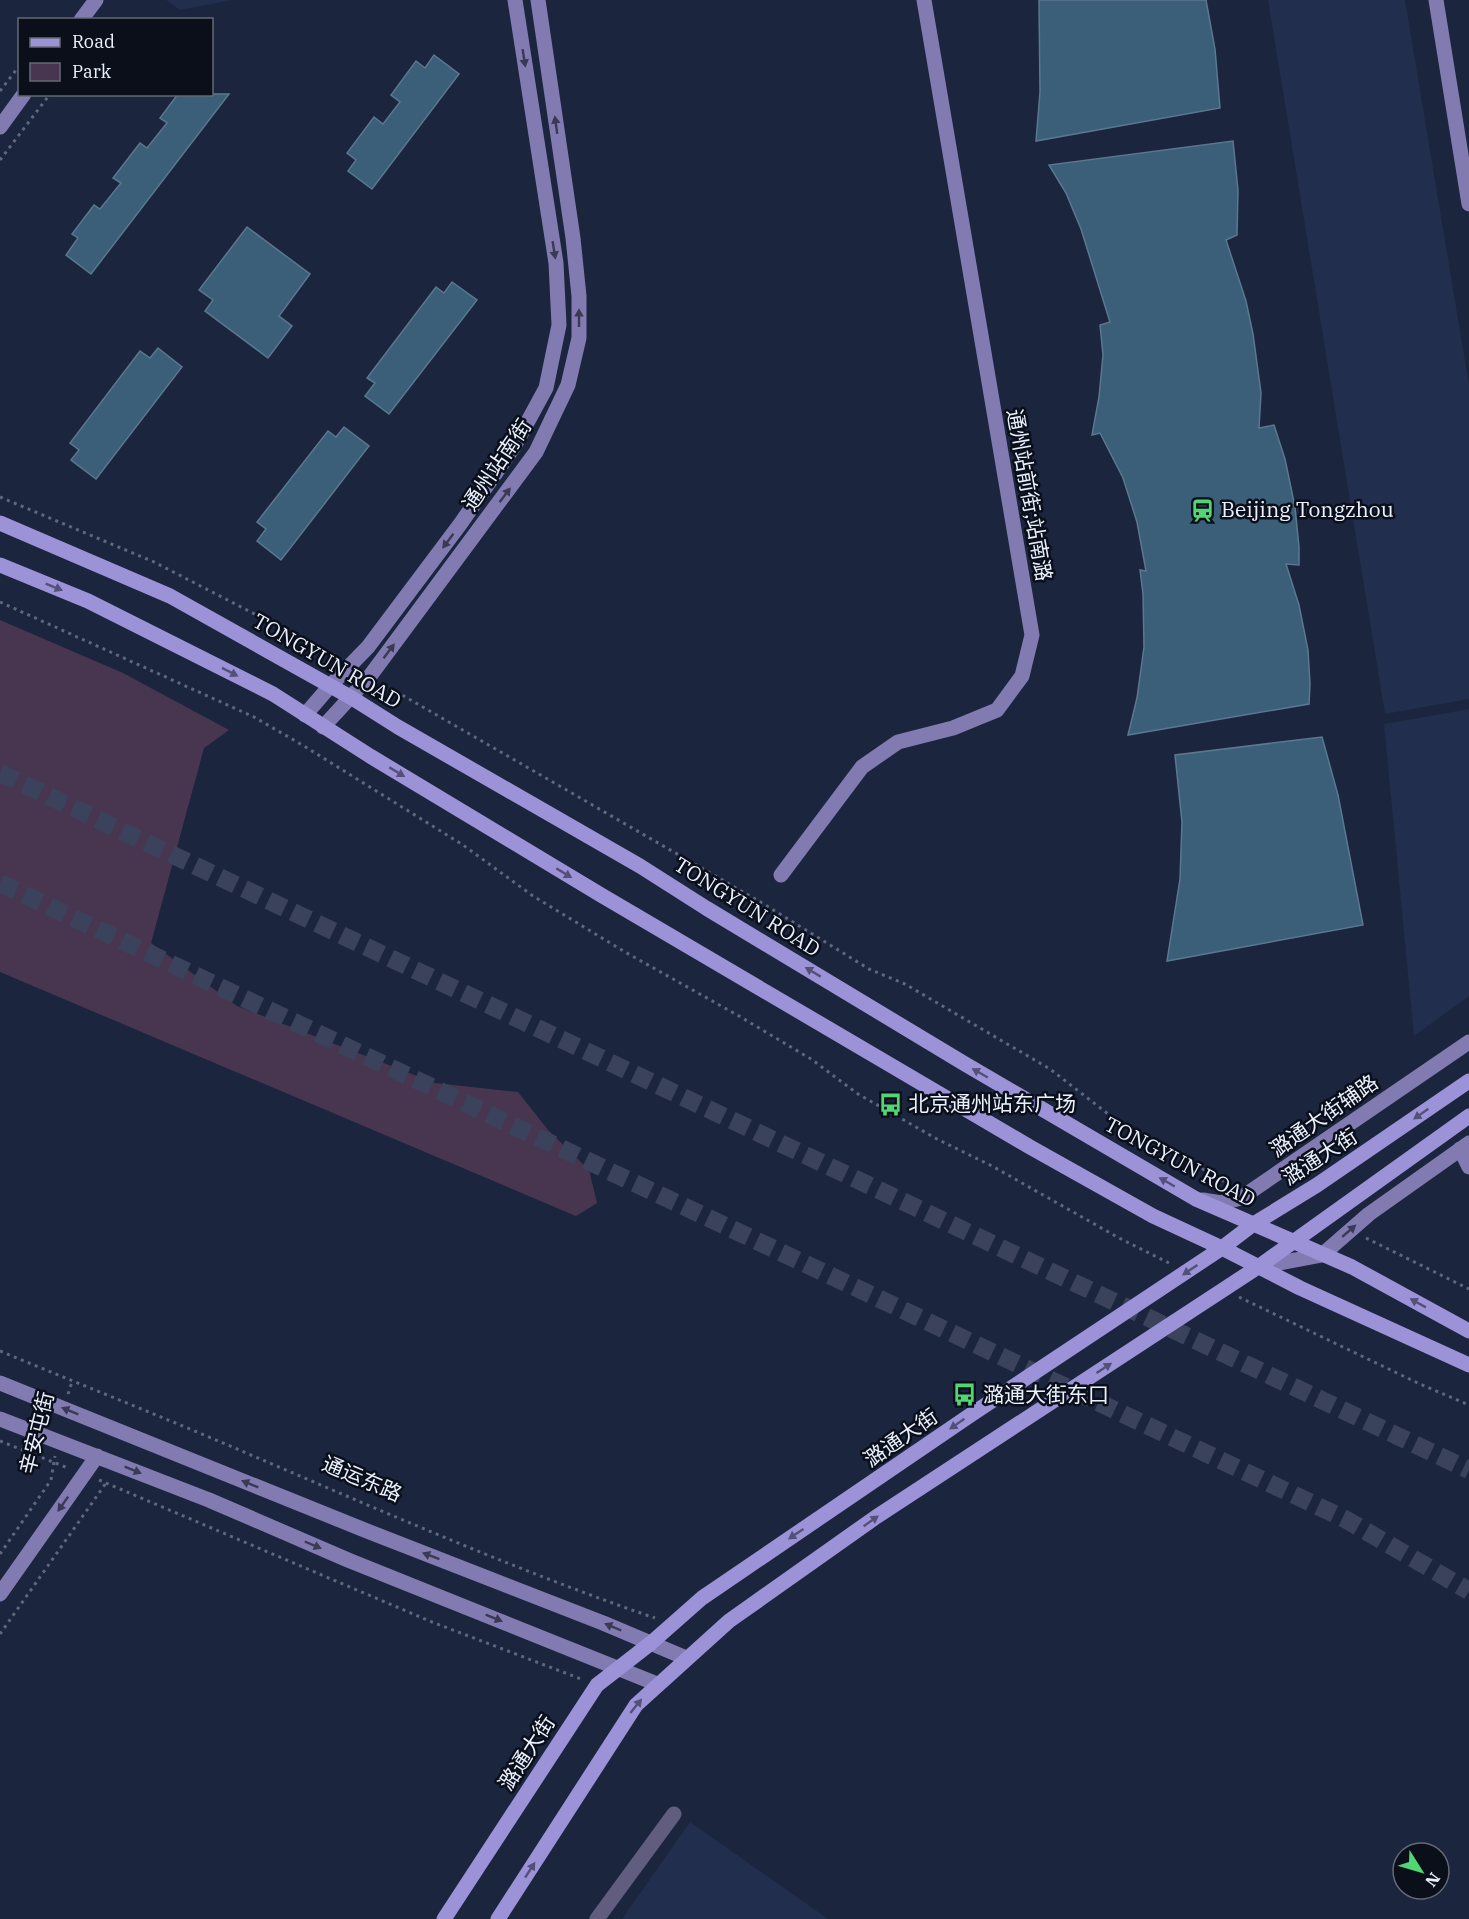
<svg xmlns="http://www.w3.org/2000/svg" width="1469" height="1919" font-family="'IBM Plex Serif','Noto Sans SC',serif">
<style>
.built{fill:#212e4d}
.green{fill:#483651}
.building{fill:#3b5e79;stroke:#5b788f;stroke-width:1.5}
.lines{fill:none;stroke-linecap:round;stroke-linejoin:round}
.highway-tunnel{stroke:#3a435b;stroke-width:18;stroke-dasharray:18 9;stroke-linecap:butt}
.path{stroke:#5f677d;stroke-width:3;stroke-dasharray:3 4.5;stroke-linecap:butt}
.street{stroke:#615d7f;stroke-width:15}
.secondary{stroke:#827bb1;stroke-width:15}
.primary{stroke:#9c92d8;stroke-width:15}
.oneway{fill:#3a3a56}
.oneway2{fill:#535079}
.labels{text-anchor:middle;stroke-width:5;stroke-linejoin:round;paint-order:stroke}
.street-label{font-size:21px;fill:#eaf0fe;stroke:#0a0f1a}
.poi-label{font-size:21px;fill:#eaf0fe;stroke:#0a0f1a;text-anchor:start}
</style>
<rect width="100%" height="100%" fill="#1b253e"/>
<path class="built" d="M166 0H233L180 10Z
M1268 0H1405L1469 385V699L1385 714Z
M1469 709V996L1414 1036 1384 724Z
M690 1822 828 1919H622Z"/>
<path class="green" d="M0 620 123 673 229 730 204 748 151 943 237 1006 435 1083 518 1092 548 1130 589 1170 597 1203 576 1216 0 972Z"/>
<path class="building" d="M1039 0H1206L1215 49 1220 108 1036 141 1040 92Z
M434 55 459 74 372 189 348 171 356 160 347 153 374 117 383 124 400 102 391 95 416 61 425 68Z
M178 94H229L91 274 66 255 78 238 72 234 94 205 100 209 121 183 113 178 140 143 147 148 167 123 160 118Z
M1233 141 1238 190 1237 235 1226 240 1246 301 1253 334 1261 393 1259 428 1274 425 1285 459 1295 507 1299 547V565L1286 564 1299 605 1308 650 1310 684 1309 704 1128 735 1137 698 1144 647 1143 594 1140 570 1146 571 1137 522 1123 478 1100 433 1092 435 1099 397 1103 355 1100 325 1110 322 1081 229 1066 193 1049 165Z
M247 227 310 274 279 316 292 326 268 358 205 311 213 300 199 290Z
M452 282 477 300 389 414 365 396 375 383 367 378 436 287 444 293Z
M158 348 182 367 96 479 71 460 79 450 70 443 140 351 150 358Z
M344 427 369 446 281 560 257 541 266 529 257 522 328 431 336 437Z
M1322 737 1338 795 1363 925 1167 961 1180 879 1182 822 1175 755Z"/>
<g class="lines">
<path class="highway-tunnel" d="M0 773 1469 1470
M0 883 1345 1519 1469 1591"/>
<path class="path" d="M0 91 20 65
M0 160 50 94
M0 497 154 562 336 656
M0 602 254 717 304 746 463 845 533 896 625 952 739 1016 811 1059 858 1094 937 1139 992 1166 1119 1238 1169 1263
M383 684 762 903 869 969 905 984 1050 1069 1112 1117 1229 1184
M1366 1238 1469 1289
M1239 1297 1420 1384 1469 1405
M0 1351C84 1386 168 1419 251 1455 384 1512 518 1571 655 1618
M68 1394 72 1382
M0 1441 68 1468
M99 1480 432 1622 581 1679
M0 1554 51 1480 55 1456
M0 1634 106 1483"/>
<path class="street" d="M597 1919 674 1814"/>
<path class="secondary" d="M1436 0 1469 204
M81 20 96 0
M0 127 24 94
M305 715 330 686 368 647 461 523 515 445 546 388 559 325 556 263 515 0
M323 727 370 676 536 452 568 385 579 338V296L573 238 538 0
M781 875 862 767 898 742 953 728 997 710 1022 676 1032 635 924 0
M1460 1149 1469 1167
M1203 1200 1221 1203 1241 1198 1469 1042
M1258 1267 1322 1255 1369 1214 1469 1143
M0 1383 367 1531 603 1623 686 1658
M0 1419 209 1500 348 1560 657 1684
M0 1594 97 1456"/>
<path class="primary" d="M0 523 170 596 352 698 398 727 640 866 706 908 965 1064 1196 1199 1352 1267 1469 1331
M0 565 88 601 273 694 370 756 601 895 1030 1147 1153 1216 1222 1248 1300 1288 1469 1365
M444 1919 597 1685 651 1643 702 1598 972 1414 1222 1248 1252 1225 1317 1185 1469 1081
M498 1919 636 1705 729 1621 876 1517 1258 1267 1469 1116"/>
</g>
<defs><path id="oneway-solid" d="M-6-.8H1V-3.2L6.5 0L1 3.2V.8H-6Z" transform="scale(1.5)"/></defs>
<g class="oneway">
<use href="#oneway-solid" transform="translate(524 58) rotate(81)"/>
<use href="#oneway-solid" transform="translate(556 125) rotate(-98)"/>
<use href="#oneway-solid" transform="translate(554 250) rotate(81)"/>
<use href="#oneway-solid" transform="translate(579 318) rotate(-90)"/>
<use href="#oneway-solid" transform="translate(505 495) rotate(-53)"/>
<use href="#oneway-solid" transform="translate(448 541) rotate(127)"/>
<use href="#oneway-solid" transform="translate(389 651) rotate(-53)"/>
<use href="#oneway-solid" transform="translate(1349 1231) rotate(-41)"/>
<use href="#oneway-solid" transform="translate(70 1411) rotate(-158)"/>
<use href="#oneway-solid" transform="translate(133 1470) rotate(22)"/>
<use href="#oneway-solid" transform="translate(250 1484) rotate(-158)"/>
<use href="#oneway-solid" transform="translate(63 1504) rotate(125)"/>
<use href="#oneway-solid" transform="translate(313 1545) rotate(23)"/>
<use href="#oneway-solid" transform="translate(431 1556) rotate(-159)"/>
<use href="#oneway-solid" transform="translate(494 1618) rotate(22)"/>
<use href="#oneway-solid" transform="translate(613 1627) rotate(-157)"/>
</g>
<g class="oneway2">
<use href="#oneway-solid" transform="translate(54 587) rotate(22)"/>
<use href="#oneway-solid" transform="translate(230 672) rotate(27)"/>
<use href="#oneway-solid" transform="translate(397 772) rotate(31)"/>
<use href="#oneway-solid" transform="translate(564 873) rotate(31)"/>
<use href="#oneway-solid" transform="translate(813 972) rotate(-149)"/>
<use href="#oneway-solid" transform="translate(980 1073) rotate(-150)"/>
<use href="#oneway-solid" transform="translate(1421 1114) rotate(145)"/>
<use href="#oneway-solid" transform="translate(1167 1182) rotate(-150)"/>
<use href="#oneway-solid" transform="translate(1190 1270) rotate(146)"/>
<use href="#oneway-solid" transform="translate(1418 1303) rotate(-151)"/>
<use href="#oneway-solid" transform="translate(1104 1368) rotate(-33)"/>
<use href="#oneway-solid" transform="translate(957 1424) rotate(145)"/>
<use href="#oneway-solid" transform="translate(871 1521) rotate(-35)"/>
<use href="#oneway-solid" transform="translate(796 1534) rotate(146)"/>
<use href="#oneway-solid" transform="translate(636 1706) rotate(-51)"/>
<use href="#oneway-solid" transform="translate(530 1870) rotate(-57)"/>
</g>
<defs>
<symbol id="station-bare" viewBox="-9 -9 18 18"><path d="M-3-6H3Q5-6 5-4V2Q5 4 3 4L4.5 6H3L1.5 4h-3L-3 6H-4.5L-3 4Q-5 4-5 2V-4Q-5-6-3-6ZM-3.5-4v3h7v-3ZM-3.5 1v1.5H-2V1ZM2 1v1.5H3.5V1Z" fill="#52d673" stroke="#0a0f1a" stroke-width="2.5" paint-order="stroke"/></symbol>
<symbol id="bus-bare" viewBox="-9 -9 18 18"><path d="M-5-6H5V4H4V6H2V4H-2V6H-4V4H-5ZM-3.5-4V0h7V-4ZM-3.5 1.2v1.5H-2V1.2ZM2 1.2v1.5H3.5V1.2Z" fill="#52d673" stroke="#0a0f1a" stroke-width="2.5" paint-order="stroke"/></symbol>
</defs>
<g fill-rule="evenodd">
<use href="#station-bare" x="1186" y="494" width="33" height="33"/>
<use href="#bus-bare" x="874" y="1088" width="33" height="33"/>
<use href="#bus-bare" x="948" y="1378" width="33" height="33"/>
</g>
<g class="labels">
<g class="street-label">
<text transform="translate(497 465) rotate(-56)" y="7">通州站南街</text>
<text transform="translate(1029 495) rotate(80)" y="7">通州站前街;站南潞</text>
<text transform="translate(327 661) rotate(30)" y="7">TONGYUN ROAD</text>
<text transform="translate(747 907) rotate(32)" y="7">TONGYUN ROAD</text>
<text transform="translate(1324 1116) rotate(-35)" y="7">潞通大街辅路</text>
<text transform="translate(1320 1157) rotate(-33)" y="7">潞通大街</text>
<text transform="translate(1180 1162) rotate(28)" y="7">TONGYUN ROAD</text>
<text transform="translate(37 1433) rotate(-76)" y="7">辛安屯街</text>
<text transform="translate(901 1438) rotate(-35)" y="7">潞通大街</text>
<text transform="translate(362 1479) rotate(23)" y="7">通运东路</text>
<text transform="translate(527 1753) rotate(-57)" y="7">潞通大街</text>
</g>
<g class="poi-label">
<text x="1221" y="517">Beijing Tongzhou</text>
<text x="908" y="1111">北京通州站东广场</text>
<text x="983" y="1402">潞通大街东口</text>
</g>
</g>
<rect x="18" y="18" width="195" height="78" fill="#0a0f1a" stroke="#646975" stroke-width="1.5"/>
<rect x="30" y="38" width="30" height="9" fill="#9c92d8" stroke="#646975" stroke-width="1.5"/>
<text x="72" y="48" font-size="18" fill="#eaf0fe">Road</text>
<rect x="30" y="63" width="30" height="18" fill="#483651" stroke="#646975" stroke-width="1.5"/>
<text x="72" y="78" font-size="18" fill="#eaf0fe">Park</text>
<g transform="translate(1421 1871) rotate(127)"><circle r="28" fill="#0a0f1a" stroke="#646975" stroke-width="1.5"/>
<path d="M0-4.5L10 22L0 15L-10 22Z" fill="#52d673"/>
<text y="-9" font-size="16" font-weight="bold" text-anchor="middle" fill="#eaf0fe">N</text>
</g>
</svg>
